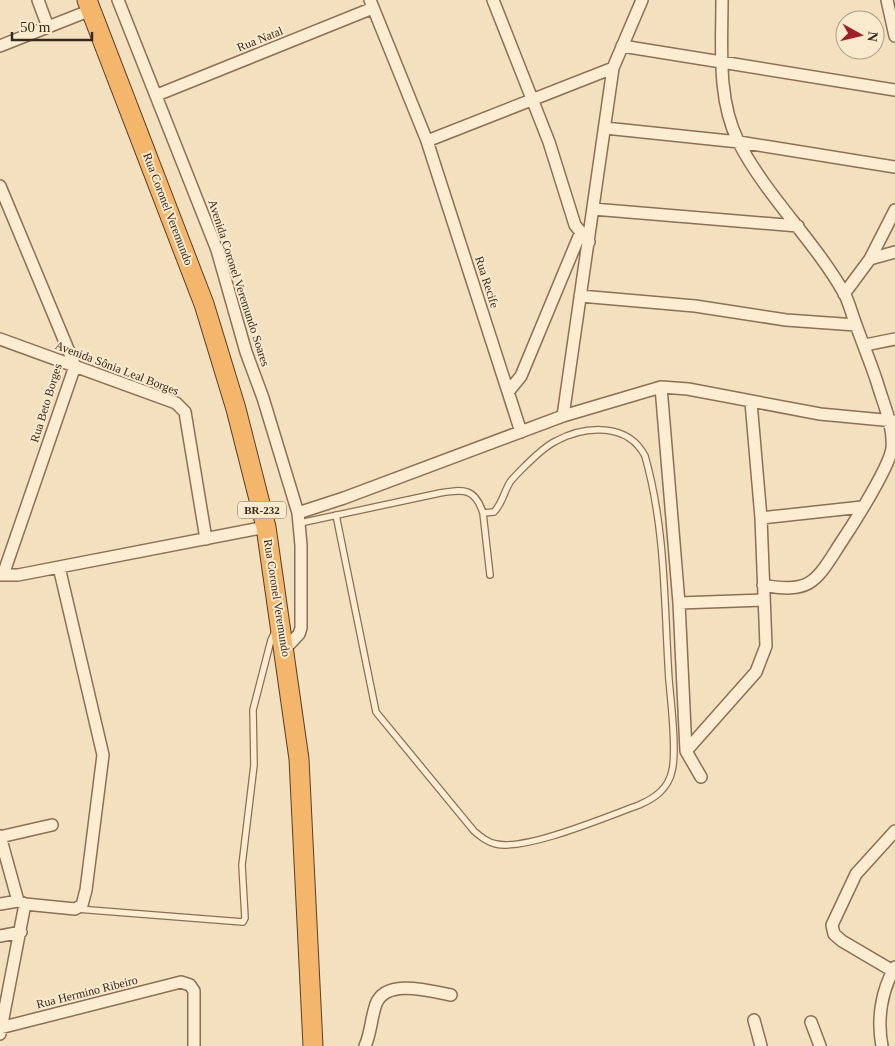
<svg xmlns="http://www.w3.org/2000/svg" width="895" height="1046" font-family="'Times New Roman',serif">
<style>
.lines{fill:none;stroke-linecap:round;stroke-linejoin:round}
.service-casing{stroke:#8c6f54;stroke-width:8}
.minor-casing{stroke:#8c6f54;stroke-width:14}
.trunk-casing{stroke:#593d29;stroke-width:21}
.service{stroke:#fcedd2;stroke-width:5.5}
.minor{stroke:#fcedd2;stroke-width:11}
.trunk{stroke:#f3b66a;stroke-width:19}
.labels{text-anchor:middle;stroke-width:4;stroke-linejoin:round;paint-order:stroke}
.shield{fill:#f9eace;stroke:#736251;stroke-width:1}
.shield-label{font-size:11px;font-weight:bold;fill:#3a281b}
.street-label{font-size:12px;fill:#3a281b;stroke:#f9eace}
</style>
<rect width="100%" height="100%" fill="#f2e0be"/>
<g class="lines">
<defs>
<path id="service" d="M483 513 490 575
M300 523 440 493C464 489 475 488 483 513L494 512C502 504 504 492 510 482 514 477 519 472 523 468 532 459 545 446 556 441 586 425 628 423 645 456 666 530 664 604 669 680 671 703 677 751 672 771 668 789 655 798 639 805 608 816 526 851 496 844 487 842 481 837 474 831L376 712 336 515
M77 909 243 922 245 918 242 865 254 765 253 710 271 640 275 632"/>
<path id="minor" d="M38 0 48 27
M118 0 217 250 246 352 263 398 298 513 301 545V628L299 634 285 649
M370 0 427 141 613 68
M493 0 549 142 575 225 589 242
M722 0C722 47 717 98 738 141 766 196 814 240 844 293 849 302 851 312 855 322 862 342 870 361 877 382 883 403 894 426 892 448 890 466 854 523 842 541 817 579 813 595 763 585
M887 0 895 36
M0 46 91 10
M622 46 895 90
M157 95 373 8
M605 128 739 142 895 167
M427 141 521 432
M0 186 75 366 3 575
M593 209 798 226
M870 259 895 252
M844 294 870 259 895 210
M580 296 695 306 786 320 856 325
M0 339 176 403 185 412 206 539
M865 345 895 339
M661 387 679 603 686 751 701 777
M508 392 521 376 580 234
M563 416 613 68 642 0
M298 513 344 498 563 416 661 387 688 389 820 414 894 421
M761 518 862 507
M0 575H18L266 527
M679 603 764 600
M686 751 756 672 766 646 761 518 751 402
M0 836 18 901 25 904 75 909 82 905 86 890 103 755 59 567
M0 837 52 825
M0 904 18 901
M0 936 21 932
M893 971 842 941 834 934 832 925 856 874 895 831
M754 1020 761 1046
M811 1022 820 1046
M0 1028 181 982 190 985 194 991V1046
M0 1034 25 904
M365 1046C371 1033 371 1018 376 1004 386 978 430 991 451 995
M882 1046C877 1020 881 991 895 967"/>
<path id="trunk" d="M87 0 204 304 236 409 266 527 299 759 313 1046"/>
</defs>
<use href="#service" class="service-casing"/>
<use href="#minor" class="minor-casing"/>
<use href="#trunk" class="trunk-casing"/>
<use href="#service" class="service"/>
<use href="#minor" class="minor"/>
<use href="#trunk" class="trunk"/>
</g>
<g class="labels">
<rect class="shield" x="238" y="501.5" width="48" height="17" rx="4"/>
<g class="shield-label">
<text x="262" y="514">BR-232</text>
</g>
<g class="street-label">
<text transform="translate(260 39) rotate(-22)" y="4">Rua Natal</text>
<text transform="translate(168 209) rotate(69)" y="4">Rua Coronel Veremundo</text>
<text transform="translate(487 282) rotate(72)" y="4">Rua Recife</text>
<text transform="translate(239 283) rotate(72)" y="4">Avenida Coronel Veremundo Soares</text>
<text transform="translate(117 368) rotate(21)" y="4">Avenida Sônia Leal Borges</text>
<text transform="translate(46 403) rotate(-73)" y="4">Rua Beto Borges</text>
<text transform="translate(277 598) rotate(81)" y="4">Rua Coronel Veremundo</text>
<text transform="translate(87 992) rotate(-14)" y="4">Rua Hermino Ribeiro</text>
</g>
</g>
<g transform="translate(860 35) rotate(98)"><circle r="24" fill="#f9eace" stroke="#ad9c86"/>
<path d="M0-4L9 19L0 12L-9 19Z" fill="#a21e26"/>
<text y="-8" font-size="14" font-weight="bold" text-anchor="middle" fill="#3a281b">N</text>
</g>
<path d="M12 32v8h80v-8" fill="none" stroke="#3a281b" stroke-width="2.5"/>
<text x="20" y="32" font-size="15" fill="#3a281b" stroke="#f9eace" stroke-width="4" paint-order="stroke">50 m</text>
</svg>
